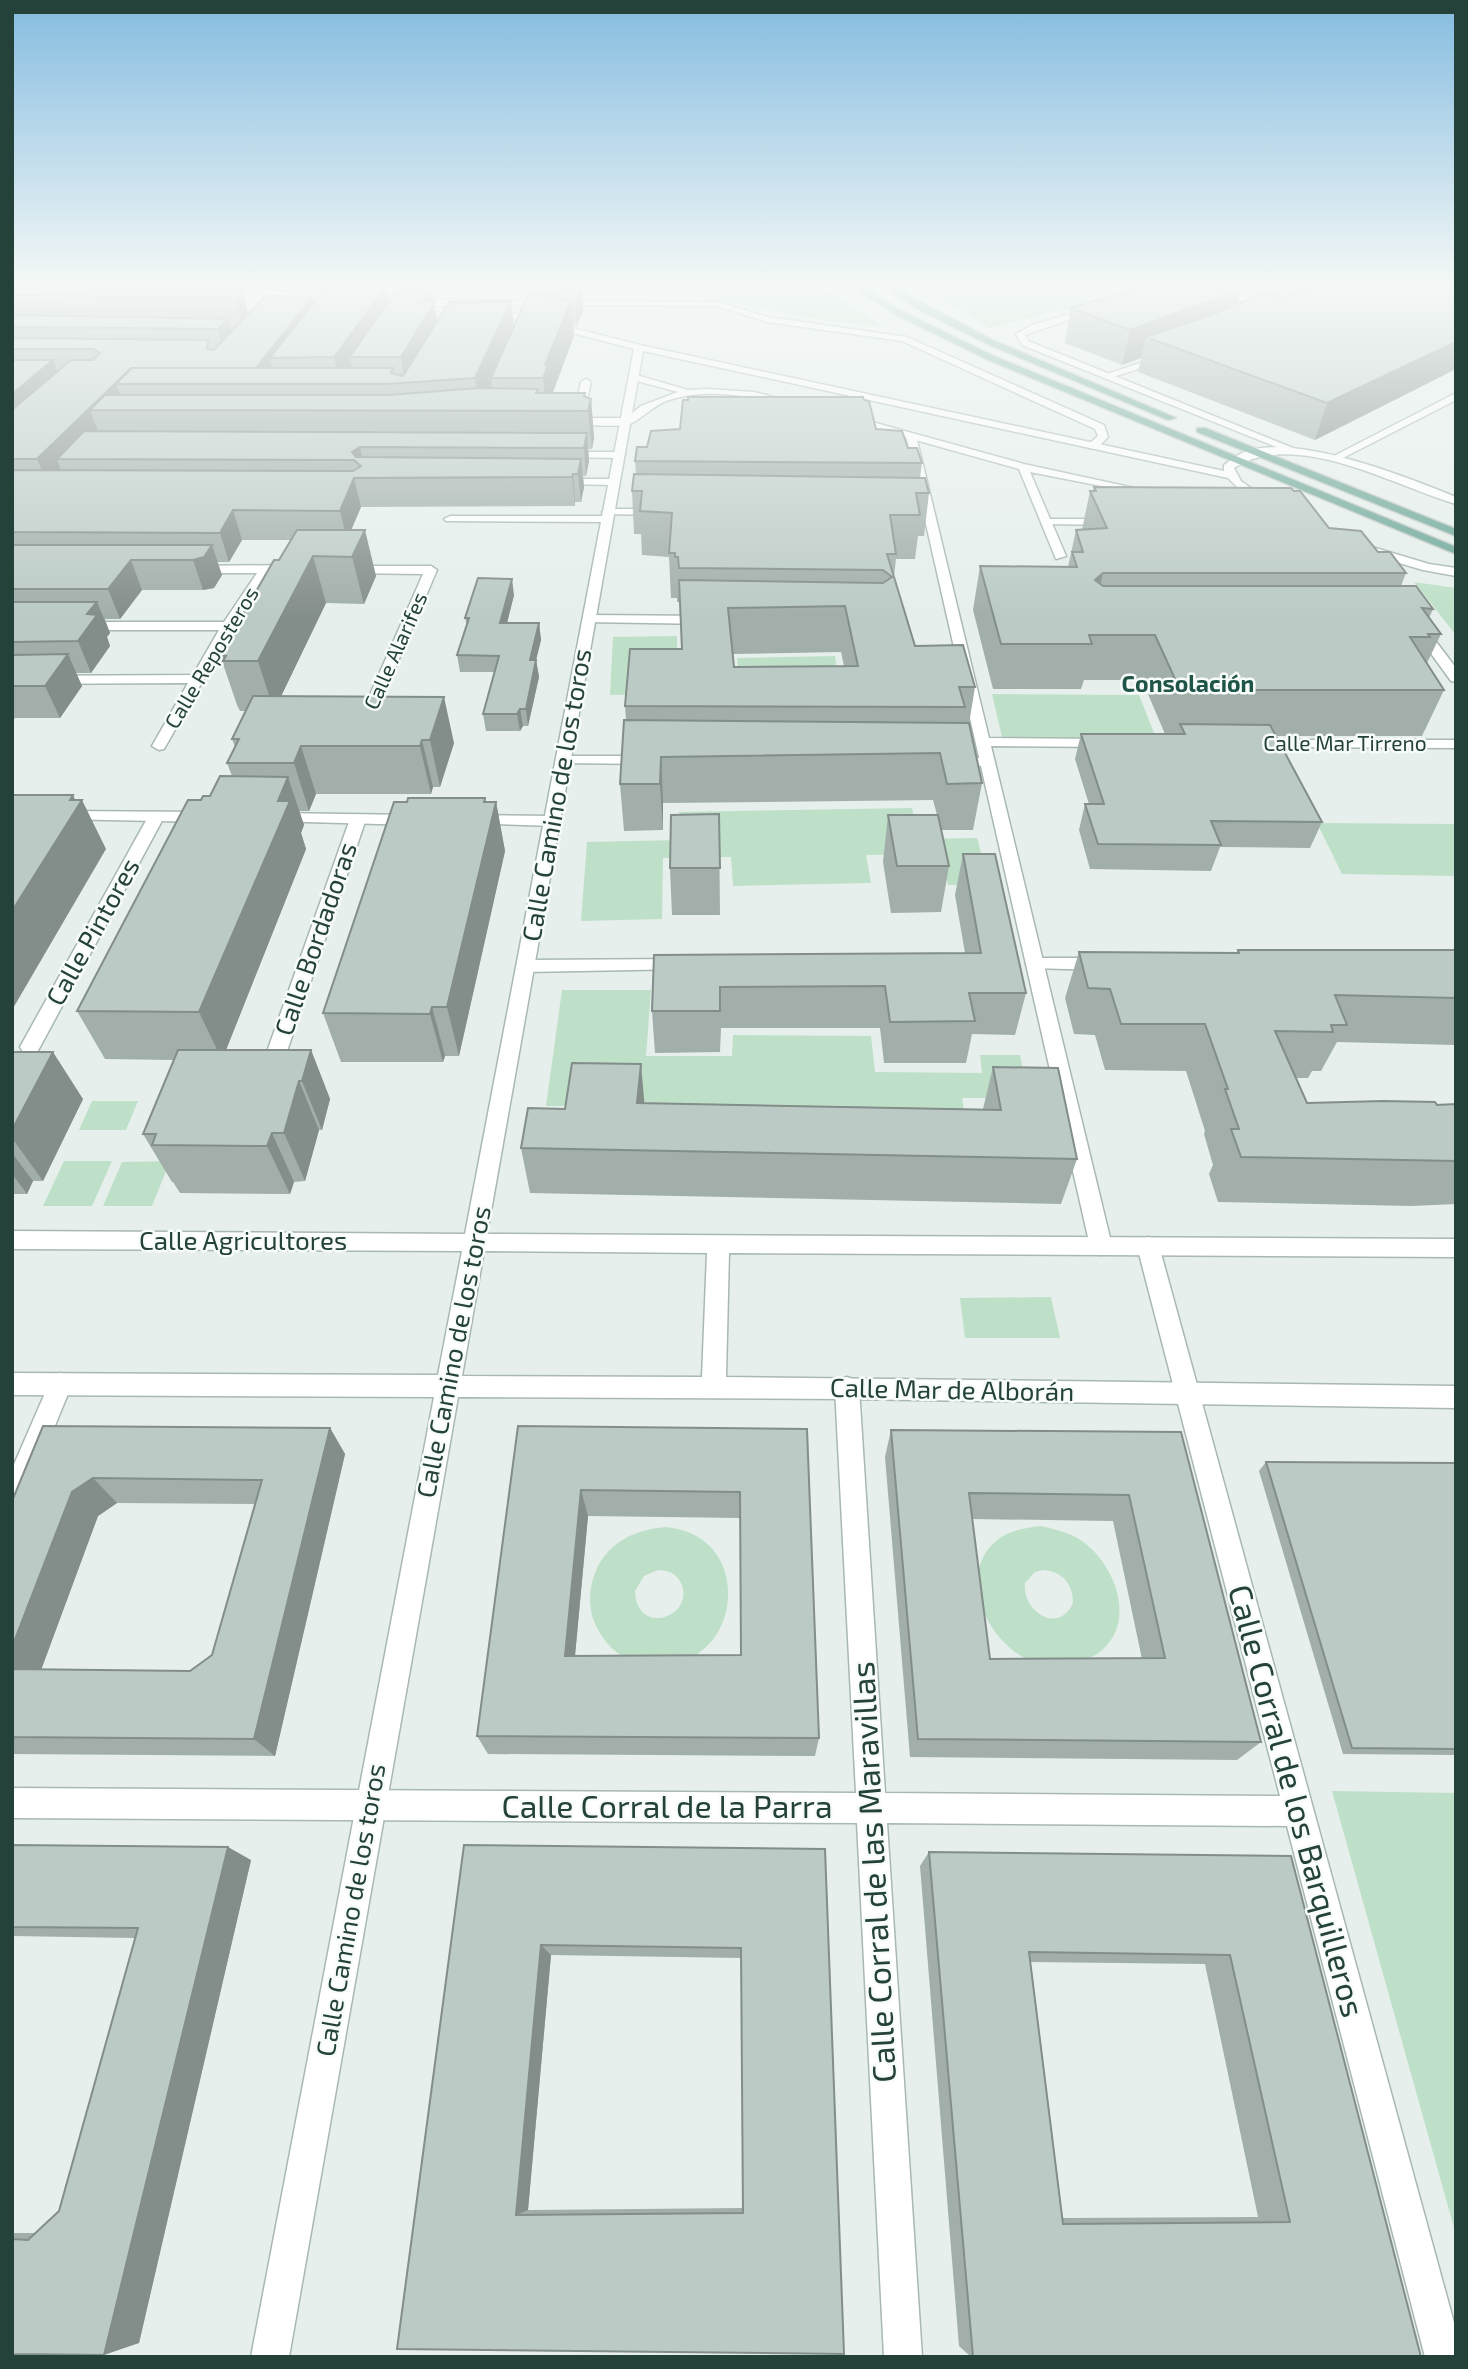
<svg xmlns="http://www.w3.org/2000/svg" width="1468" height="2369" font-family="'Exo 2',sans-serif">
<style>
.green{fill:#bfe0c8;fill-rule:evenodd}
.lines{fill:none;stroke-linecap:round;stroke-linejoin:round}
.pedestrian-casing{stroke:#a8b8b2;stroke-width:3}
.minor-casing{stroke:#a8b8b2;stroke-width:3}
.tertiary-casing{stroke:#a8b8b2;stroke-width:3}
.primary-casing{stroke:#c2cac8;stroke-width:3}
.pedestrian{fill:#fff;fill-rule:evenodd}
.minor{fill:#fff;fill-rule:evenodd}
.tertiary{fill:#fff;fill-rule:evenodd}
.primary{fill:#6aa596;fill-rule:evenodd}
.wall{fill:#a1aea9;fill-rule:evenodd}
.shaded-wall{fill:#838d89}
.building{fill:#bbcac4;stroke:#838d89;stroke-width:2;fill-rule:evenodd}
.labels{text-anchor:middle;stroke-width:5;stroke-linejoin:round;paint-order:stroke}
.far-street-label{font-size:21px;fill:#24423a;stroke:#f7fbf9}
.far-neighbourhood-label{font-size:23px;font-weight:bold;fill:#1f5548;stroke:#f7fbf9}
.street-label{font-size:26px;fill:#24423a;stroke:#f7fbf9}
.near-street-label{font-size:32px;fill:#24423a;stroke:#f7fbf9}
</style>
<rect width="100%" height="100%" fill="#e6efeb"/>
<path class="green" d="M486 287H822L883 326 826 321 683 294 475 296Z
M922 287H1456V303L1133 287 1102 291 1081 305 990 328Z
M1414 582 1456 588V635Z
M677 636V668L738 667 737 658 835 656 838 674 686 693 610 695 613 637Z
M992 694 1139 695 1156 738 1002 737Z
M912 808 919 839 977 838 990 885H948L940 854 866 855 871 883 733 886 731 857 663 858 662 919 581 921 587 842 679 840V812Z
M1317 823 1456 824V876L1342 874Z
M562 990H651L646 1056H732L733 1035 871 1036 875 1072 982 1073 980 1055H1020L1029 1098H962L969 1140 655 1106H546Z
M92 1101H138L126 1130H79Z
M64 1161H112L92 1206H43Z
M170 1161 152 1206H103L122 1162Z
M1051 1297 1060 1338H965L960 1298Z
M1041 1526C1057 1530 1073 1533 1086 1544 1116 1568 1136 1622 1101 1651 1090 1660 1081 1660 1067 1662 1060 1663 1052 1666 1045 1665 993 1657 949 1574 1000 1538 1013 1529 1027 1528 1041 1526ZM1043 1570C1062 1571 1073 1584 1073 1603 1059 1635 1022 1612 1025 1583L1035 1572Z
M666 1527C681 1529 693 1532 705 1542 742 1571 733 1640 689 1658 680 1662 666 1661 657 1663 628 1667 607 1649 595 1624 590 1613 589 1599 591 1588 598 1548 628 1530 666 1527ZM658 1570C668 1570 676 1573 681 1583 696 1616 637 1638 635 1591L644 1576Z
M1332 1791 1456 1793V2235Z"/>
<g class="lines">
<defs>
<path id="pedestrian" d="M1164 355 1169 358 1167 360 1106 379 1101 376Z
M911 433 916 436 989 738 1107 739 1114 743 1107 747 991 746 1112 1246 1109 1252 1101 1255 1093 1252 1090 1246 906 436Z
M560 452H620L625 455 620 458 556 457 555 455Z
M557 479H614L619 482 614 485 553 484 552 482Z
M1046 519H1111L1117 522 1111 525 1042 524V520Z
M296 565 302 569 300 572 269 573 234 626 164 749 159 750 152 746 188 683 12 684V676L193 675 219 630H81L75 626 81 622H224L257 573H191L185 569 187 566Z
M345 566H431L437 570 372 722 365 726 358 722 423 574 341 573 339 570Z
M1251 740H1456V748L1246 747 1244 744 1246 741Z
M156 812 164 817 40 1047 37 1052H23L20 1047 148 817Z
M358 814 366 819 284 1060 281 1065H267L264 1060 350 819Z"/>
<path id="minor" d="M1210 295 1276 298 1280 300 1276 302 1207 299Z
M433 300 718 302 768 317 907 337 1104 425 1108 437 1097 448H1089V444L1098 436 1095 429 902 341 767 322 717 306 430 304Z
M1091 308 1098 310 1025 335 1028 341 1303 452 1294 454 1022 345 1016 334 1032 325Z
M636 375 688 390 708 389 754 392 801 404 796 407C756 397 707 386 666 401 653 406 640 420 630 424 614 428 581 424 564 424L559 421 573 418 581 382 586 379 591 382 583 418H626L641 406 678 392 633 380V376Z
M1456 393V400L1339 460 1330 458Z
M847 415 1024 464 1157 493 1152 496 1030 472 1066 556 1056 559 1019 469 844 420 842 418Z
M608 509H662L668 512 662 515 604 514 602 512Z
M450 516H606L612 519 606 522 446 521 444 519Z
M590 615 710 616 716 620 710 624 585 622V616Z
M1417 622 1422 623 1456 668V682L1451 681 1411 626Z
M564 756H650L657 760 650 764 559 763 557 760Z
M951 758H988L995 762 988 766 946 765 944 762Z
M62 811 208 812 216 817 208 822 56 819 54 816Z
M275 813 415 815 423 820 415 825 269 821 267 818 269 815Z
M471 815 553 816 561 821 553 826 465 823 463 820Z
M1035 958H1103L1112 964 1103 970 1029 968 1026 964 1029 960Z
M681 959 687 961 690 965 687 969 526 972 517 966 526 960Z
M1148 1237 1156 1240 1159 1246 1456 2330V2357H1425L1287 1826 887 1823 922 2357H884L857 1823 12 1818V1788L856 1793 835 1388 839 1380 847 1377 855 1380 859 1388 885 1793 1280 1796 1137 1246 1140 1240Z
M60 1373 68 1377 72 1384 21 1509 12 1512V1469L52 1377Z"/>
<path id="tertiary" d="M176 287H211L347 296 351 298 347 300Z
M407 299 485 306 640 345 1224 471V465C1230 461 1236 456 1242 453 1292 431 1407 477 1456 497V504C1394 486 1295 428 1234 468L1241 481 1270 502V506L1266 507 1245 495 1228 478 643 351 487 1234 1456 1239V1257L729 1253 726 1377 1456 1386V1408L847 1399 458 1397 289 2357H251L434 1397 12 1395V1373L438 1375 462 1251 12 1249V1231L465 1234 634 349 485 310 404 303ZM484 1251 707 1253 702 1377 462 1376Z
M1369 546 1429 564 1456 568V576L1423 570 1365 553V547Z"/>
<path id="primary" d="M853 287H862L902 311 994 356 1456 547V554L988 360 896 315Z
M884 287H893L993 340 1176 418 1168 420 987 344 917 309Z
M1197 428H1205L1456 529V536L1197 432Z"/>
</defs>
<use href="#pedestrian" class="pedestrian-casing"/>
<use href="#minor" class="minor-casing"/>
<use href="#tertiary" class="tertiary-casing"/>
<use href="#primary" class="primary-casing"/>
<use href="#pedestrian" class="pedestrian"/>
<use href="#minor" class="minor"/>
<use href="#tertiary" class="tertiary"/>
<use href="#primary" class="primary"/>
</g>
<path class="wall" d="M12 287 242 290 248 314 313 296 314 302 386 287 388 301 433 302 438 320 514 326 552 297 581 287 583 310 577 326 573 325 574 336 552 393H585V397L591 399 594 438 592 449H588L589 461 586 476H583L584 487 581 502H575V506L361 507 351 530 376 576 364 604 326 603 281 696 454 743 440 787H433L431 794H316L309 811H299L304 825 301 833 306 849 226 1050H311L330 1099 322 1130H319L305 1181 294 1182 290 1194 180 1193 173 1182H172L143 1134 174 1060 105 1059 77 1011 201 800 210 796 232 776 227 763 235 747 232 739 246 711H240L237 705 220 655 291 540H242L229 562H217L222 575 214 588 203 590H142L120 619H105L110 633 107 637 110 646 91 673H76L82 686 60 718H15L12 723Z
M1456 287V369L1315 440 1138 372 1141 358 1122 365 1065 343 1071 308 1237 304 1285 297Z
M680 429H876L908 448 922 463 920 478 929 493 924 536H918L915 559H896L894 577 915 646 975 687 969 724 982 783 973 830H941L949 866 941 912 891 913 883 862 888 815H937L933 800 663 803V830L624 831 620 784 626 720 625 706 682 649 680 602H677V598H671L669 557 642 555 641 534H634L632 491 636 474 635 461 647 447ZM841 652 844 666 734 667 733 654Z
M1094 487 1329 528 1378 552 1406 573 1401 586 1433 609 1429 618 1441 634 1427 663 1444 690 1422 736H1276L1322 822 1310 848 1220 847 1211 871 1090 869 1079 830 1085 804H1089L1075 759 1081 734H1165L1142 680H1084L1081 689H993L973 610 980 566 1068 567 1076 530H1082L1090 491H1093Z
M514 595 507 623H539L541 640 536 660 539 677 528 726H523L520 731H486L483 714 494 672H460L457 655 467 626 465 618Z
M486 802H496L505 851 459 1056H445L443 1062H341L323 1013Z
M719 814 720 915H672L670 868Z
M963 854 1026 993 1015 1035 972 1034 966 1063H884L880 1028H721L720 1052 655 1053 652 1011 654 955 965 953 955 895Z
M1238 950H1456V1045L1337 1042 1321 1071H1312L1308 1078H1296L1307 1103 1456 1104V1204L1411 1206 1218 1202 1209 1174 1213 1165 1204 1134 1205 1131 1186 1071 1105 1070 1095 1035 1074 1034 1065 998 1079 952 1236 953Z
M12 1052 83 1099 43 1181H33L27 1194H12Z
M993 1067 1077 1159 1061 1204 530 1193 521 1148 565 1109 644 1103 983 1109Z
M43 1426 330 1428 345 1454 275 1756 12 1754V1501ZM117 1503 255 1504 212 1655 190 1671 41 1670 98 1516Z
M518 1426 807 1429 819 1738 815 1756 488 1754 477 1736ZM588 1516 740 1518V1655L575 1656Z
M891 1430 1181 1432 1261 1742 1237 1760 910 1757 885 1457ZM972 1519 1113 1521 1142 1659H990Z
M1266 1462 1456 1463V1755L1343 1754 1259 1471Z
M12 1845 251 1860 139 2343 12 2354V2233H35L59 2211 135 1938 12 1936Z
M464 1845 825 1849 844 2354 397 2349ZM551 1955 741 1958 743 2208 528 2210Z
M929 1852 1291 1856 1421 2357H971L959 2346 920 1866ZM1030 1962 1205 1964 1258 2217 1062 2218Z"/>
<path class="shaded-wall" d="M12 287H51L12 295Z
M150 287H160L163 297 142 294Z
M386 287 392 321 350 357 354 376 340 384 334 357Z
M581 287 583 310 577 326 575 302Z
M1242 287 1232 321 1146 337 1141 358 1122 365 1130 330Z
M431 289 440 336 405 383 401 357 423 302Z
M242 290 251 324 244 332 235 298Z
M313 296 318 321 270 358 275 378 256 368Z
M511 301 515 335 491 378 492 388 480 411 475 378Z
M571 301 574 336 546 411 543 378 545 365Z
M228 319 235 343 225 354 218 329Z
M1456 342V369L1315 440 1327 403Z
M53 360 63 386 12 431V394Z
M131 368 116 384 125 409 90 410 100 436 57 459 62 474 49 487 37 459Z
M591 399 594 438 592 449 588 411Z
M587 433 589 461 586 476 584 448Z
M360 447 366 475 352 452Z
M581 459 584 487 581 502 578 474Z
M573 474 575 502V506L572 477Z
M354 478 361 507 347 540 340 511Z
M233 510 242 540 229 562 220 533Z
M365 530 376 576 364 604 352 557Z
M212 545 222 575 214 588 203 590 193 560Z
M313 556 326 603 274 711 258 661Z
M131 560 142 590 120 619 108 589Z
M1103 573 1093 616 1095 580Z
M512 579 514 595 503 639 500 623Z
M97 602 110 633 107 637 110 646 91 673 78 641 87 614Z
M539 623 541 640 536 660 539 677 528 726 526 709 530 660Z
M68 654 82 686 60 718 45 686Z
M444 697 454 743 440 787 430 740Z
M520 709 523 726 520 731 517 714Z
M422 740 433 787 431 794 420 746Z
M301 746 316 794 309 811 294 763Z
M661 757 663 803V830L660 784Z
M288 777 304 825 301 833 306 849 222 1060 199 1012Z
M73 795 78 806 82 800 106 849 12 1010V911Z
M485 798 490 825 496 802 505 851 459 1056 447 1007Z
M432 1007 445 1056 443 1062 430 1014Z
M311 1050 330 1099 322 1130 302 1081Z
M53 1052 83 1099 43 1181 12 1138V1130Z
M641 1064 645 1110 637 1103Z
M299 1081 319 1130 305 1181 284 1133Z
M272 1133 294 1182 290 1194 267 1146Z
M12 1153 33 1181 27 1194 12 1174Z
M330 1428 345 1454 275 1756 254 1739Z
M93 1478 117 1503 98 1516 34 1689 12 1675V1647L72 1492Z
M581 1490 588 1516 573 1677 565 1656Z
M228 1847 251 1860 139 2343 104 2355Z
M541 1945 551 1955 528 2210 516 2215Z"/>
<path class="building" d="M41 287H150L147 289 39 288Z
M326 287H386L334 357 270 358Z
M398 287 431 289 423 302H435L401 357H350Z
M578 287H581L575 302 552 296Z
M1139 287H1242L1224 296 1130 330 1071 308Z
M1312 287H1456V342L1327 403 1146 337 1211 315 1263 293 1285 297Z
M14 288 242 290 235 298 12 295V289Z
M534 292 571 301 545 365H548L543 378H491L528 295Z
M313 296 256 368H131L37 459H12V410L71 360H93L100 353 93 349H12V338L208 340 207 349 214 350 264 297Z
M511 301 475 378 388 384H116L132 368H393L391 373 403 376 449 302Z
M12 315 228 319 218 329 12 327Z
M12 360H53L12 394Z
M479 388 538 389 536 393H585L584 396 591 399 588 411 90 410 105 395H389Z
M688 397H863L864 400 869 401 876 429 902 431 908 448H917L922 463 635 461 637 447H647L651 431 680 429 683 400H688Z
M84 431 587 433 584 448 360 447 352 452 356 457 581 459 578 474H573L572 477 354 478 340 511 233 510 220 533 12 532V470L353 471 361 466 354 460 57 459Z
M634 474 925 478 929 493H916L920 515H890L896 554H887L915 646 963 645 975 687H959L965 707 625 706 630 649H682L679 580 883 583 892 577 883 570 679 568 678 557H675V553H669L672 513 640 511 642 491H632ZM845 606 858 666 734 667 728 608Z
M1094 487 1291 488 1294 491H1300L1329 528 1361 531 1378 552H1390L1406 573H1103L1095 580 1103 586H1416L1433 609 1422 608 1441 634H1428L1430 637H1410L1444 690H1180L1155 635H1089L1092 644H1001L980 566 1077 567 1072 552H1083L1076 530 1107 528 1090 491H1096Z
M297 530H365L352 557 313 556 258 661H223L226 656 220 655 231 635 274 560H279Z
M12 545H212L204 557 193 560H131L108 589H12Z
M478 578 512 579 500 623H539L530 660H536L526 709H520L517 714H483L499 656 457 655 469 618H465Z
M12 602H97L87 614 97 615 78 641 12 642Z
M68 654 45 686H12V655Z
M253 696 444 697 430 740H422L420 746H301L294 763H227L239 739H232Z
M624 720 969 723 982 783 947 784 940 753 661 757 660 784H620Z
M1180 724 1270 725 1322 822 1211 821 1221 845 1098 844 1085 804H1104L1081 734H1185Z
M220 776 288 777 278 801H290L199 1012 77 1011 188 800H201L203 796H210Z
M12 795H73L70 800H82L12 911Z
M408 798H485L484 802H496L447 1007H432L430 1014 323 1013 394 802H407Z
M719 814 720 868H670L671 815Z
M888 815H938L949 866H897Z
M963 854H995L1026 993H969L975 1021 890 1022 885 986 720 987V1011H652L654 955 981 953Z
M1238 950H1456V998L1335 995 1347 1025H1331L1333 1032 1275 1031 1307 1103 1383 1101 1435 1102 1437 1105 1456 1104V1161L1241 1157 1231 1129H1239L1225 1089H1228L1205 1024H1121L1110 989 1088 988 1079 952 1239 953Z
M178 1050H311L302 1081H299L284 1133H272L267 1146 152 1145 156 1134H143Z
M12 1052H53L12 1130Z
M572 1063 641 1064 637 1103 1001 1110 993 1067 1058 1068 1077 1159 521 1148 528 1108 565 1109Z
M43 1426 330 1428 254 1739 12 1737V1669L190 1671 212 1655 262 1480 93 1478 72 1492 12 1647V1501Z
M518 1426 807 1429 819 1738 477 1736ZM581 1490 740 1492 741 1655 565 1656Z
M891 1430 1181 1432 1261 1742 918 1739ZM969 1493 1129 1495 1165 1658 990 1659Z
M1266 1462 1456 1463V1749L1352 1748Z
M12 1845 228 1847 104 2355 12 2354V2239L28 2240 59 2211 138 1928 12 1927Z
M464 1845 825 1849 844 2354 397 2349ZM541 1945 741 1948 743 2213 516 2215Z
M929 1852 1291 1856 1421 2357H973ZM1029 1952 1230 1955 1290 2222 1063 2224Z"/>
<linearGradient id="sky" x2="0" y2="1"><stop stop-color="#84bce0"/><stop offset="0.46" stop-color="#f4f8f6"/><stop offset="1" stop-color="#f4f8f6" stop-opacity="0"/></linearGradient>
<rect width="1468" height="618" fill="url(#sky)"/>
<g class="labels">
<g class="far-street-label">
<text transform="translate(396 651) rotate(-66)" y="7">Calle Alarifes</text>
<text transform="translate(212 658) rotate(-59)" y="7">Calle Reposteros</text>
<text x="1345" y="751">Calle Mar Tirreno</text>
</g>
<g class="far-neighbourhood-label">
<text x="1188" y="692">Consolación</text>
</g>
<g class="street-label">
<text transform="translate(557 795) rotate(-80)" y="9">Calle Camino de los toros</text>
<text transform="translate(93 932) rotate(-61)" y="9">Calle Pintores</text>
<text transform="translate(316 939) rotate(-71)" y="9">Calle Bordadoras</text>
<text x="243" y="1250">Calle Agricultores</text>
<text transform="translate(454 1352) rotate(-79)" y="9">Calle Camino de los toros</text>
<text transform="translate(952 1390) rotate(1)" y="9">Calle Mar de Alborán</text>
<text transform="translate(351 1910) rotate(-80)" y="9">Calle Camino de los toros</text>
</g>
<g class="near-street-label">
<text transform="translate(1296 1801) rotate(75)" y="11">Calle Corral de los Barquilleros</text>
<text x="667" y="1818">Calle Corral de la Parra</text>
<text transform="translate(874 1872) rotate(-93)" y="11">Calle Corral de las Maravillas</text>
</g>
</g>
<rect width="1468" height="2369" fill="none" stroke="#24423a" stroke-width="28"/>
</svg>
